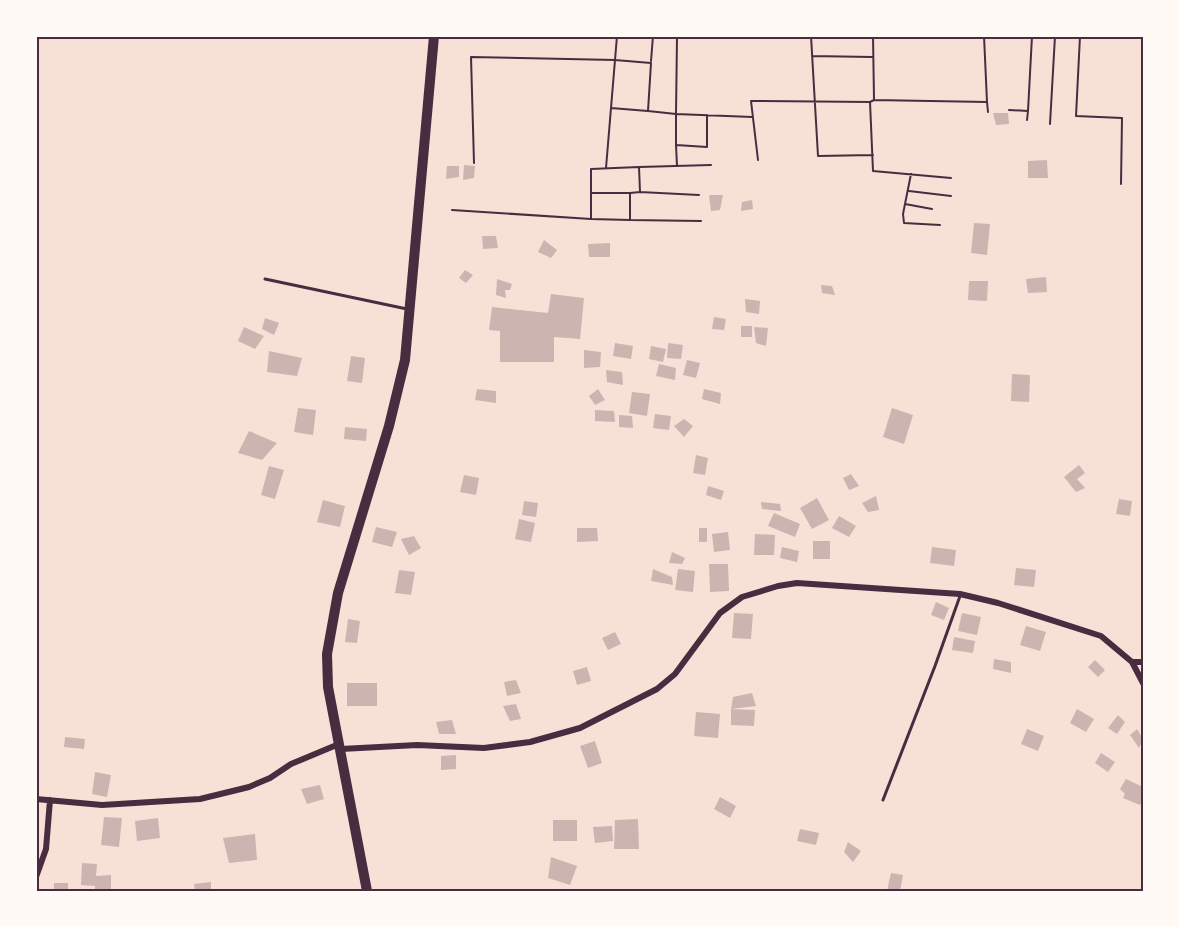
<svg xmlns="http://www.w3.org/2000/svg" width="1179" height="927" font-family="Lato,sans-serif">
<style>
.building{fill:#ccb4b1}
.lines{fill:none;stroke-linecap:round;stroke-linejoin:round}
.path{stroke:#4a2c40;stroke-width:2}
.service{stroke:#4a2c40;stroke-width:3}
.minor{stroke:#4a2c40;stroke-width:6}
.trunk{stroke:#4a2c40;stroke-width:10}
.neatline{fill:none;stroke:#4a2c40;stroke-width:2}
</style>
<rect width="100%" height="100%" fill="#f7e1d7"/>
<path class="building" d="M993 113H1008L1009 124 996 125Z
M1047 160 1048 178H1028V161Z
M464 165 475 166 474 178 463 180Z
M447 166H459V177L446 179Z
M709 195H723L720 210 711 211Z
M752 200 753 209 741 211 742 202Z
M974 223 990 224 987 255 971 253Z
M482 236H496L498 248 483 249Z
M544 240 557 250 551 258 538 252Z
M610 243V257H589L588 244Z
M465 270 473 275 466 283 459 278Z
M1046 277 1047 292 1028 293 1026 279Z
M497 279 512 284 510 290H505L506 298 496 295Z
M969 281H988L987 301 968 300Z
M821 285 832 286 835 295 822 293Z
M551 294 584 298 580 339 554 337V362H500V331L489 330 492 307 548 313Z
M745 299 760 301 759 314 746 312Z
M714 317 726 319 724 330 712 329Z
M265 318 279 323 274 335 262 329Z
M741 326H752V337H741Z
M244 327 264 336 255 349 238 341Z
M754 327 768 328 766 346 756 343Z
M615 343 633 346 631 359 613 356Z
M668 343 683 345 681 359 667 358Z
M651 346 666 349 663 362 649 359Z
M584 350 601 352 600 367 584 368Z
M269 351 302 358 297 376 267 372Z
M351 356 365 358 362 383 347 381Z
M687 360 700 363 696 378 683 375Z
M659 364 676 368 675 380 656 376Z
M606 370 622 372 623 385 607 382Z
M1012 374 1030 375 1029 402 1011 401Z
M477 389 496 391V403L475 400Z
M598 389 605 400 595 405 589 396Z
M704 389 721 393 720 404 702 399Z
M632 392 650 394 647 416 629 413Z
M298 408 316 410 313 435 294 432Z
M892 408 913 415 904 444 883 437Z
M595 410 614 411 615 422 595 421Z
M655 414 671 416 669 430 653 428Z
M619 415 632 416 633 428 619 427Z
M684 419 693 426 684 437 674 426Z
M345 427 367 429 366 441 344 439Z
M249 431 277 443 262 460 238 453Z
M696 455 708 458 705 475 693 473Z
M1079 465 1085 473 1077 479 1085 488 1076 492 1064 477Z
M269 466 284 470 275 499 261 495Z
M851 474 859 486 849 490 843 478Z
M464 475 479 478 476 495 460 492Z
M708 486 724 491 721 500 706 495Z
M876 496 879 510 868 512 862 503Z
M817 498 829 520 812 529 800 508Z
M1119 499 1132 501 1130 516 1116 514Z
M323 500 345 506 340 527 317 522Z
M524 501 538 503 536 517 522 515Z
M761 502 780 504 781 511 762 509Z
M774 513 800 524 795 537 768 526Z
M839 516 856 526 849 537 832 528Z
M519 519 535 523 531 542 515 539Z
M376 527 397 532 392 547 372 542Z
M577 528H597L598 541 577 542Z
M699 528H707V542H699Z
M728 532 730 550 714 552 712 534Z
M755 534 775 535 774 555H754Z
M414 536 421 548 409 555 401 539Z
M813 541H830V559H813Z
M782 547 799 551 797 562 780 558Z
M932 547 956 550 954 566 930 563Z
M672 552 685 558 682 564 669 563Z
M709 564H728L729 591 710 592Z
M1016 568 1036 570 1034 587 1014 585Z
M653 569 672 577 673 585 651 581Z
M678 569 695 571 693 592 675 590Z
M399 570 415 572 411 595 395 593Z
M936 602 949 608 944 620 931 615Z
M734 613 753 614 751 639 732 638Z
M962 613 981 617 977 635 958 631Z
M348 619 360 621 357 643 345 642Z
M1026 626 1046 632 1040 651 1020 645Z
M615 632 621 644 608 650 602 638Z
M954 637 975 641 973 653 952 650Z
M994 659 1011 662V673L993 669Z
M1095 660 1105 670 1098 677 1088 667Z
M587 667 591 681 577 685 573 671Z
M516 680 521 693 507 696 504 682Z
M347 683H377V706H347Z
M752 693 756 706 731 709 755 710 754 726 731 725V709L733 697Z
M516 704 521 719 510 721 503 706Z
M1077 709 1094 719 1086 732 1070 723Z
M696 712 720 714 718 738 694 736Z
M1118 715 1125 722 1117 734 1108 728Z
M452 720 456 734H439L436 722Z
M1027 729 1044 736 1038 751 1021 744Z
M1137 729 1143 739 1139 748 1130 735Z
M65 737 85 739 84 749 64 747Z
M595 741 602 763 588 768 580 746Z
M1101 753 1115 762 1108 772 1095 763Z
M456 755V769L441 770V756Z
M95 772 111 775 107 797 92 794Z
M1126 779 1143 787V800L1140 805 1123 798 1125 794 1120 789Z
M320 785 324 799 307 804 301 789Z
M720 797 736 806 730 818 714 809Z
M104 817 122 818 119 847 101 845Z
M158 818 160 838 137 841 135 821Z
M638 819 639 849H614L615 820Z
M553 820H577V841H553Z
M612 826 613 841 595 843 593 827Z
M800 829 819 833 816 845 797 841Z
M255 834 257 860 229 863 223 838Z
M848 842 861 851 853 862 844 852Z
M551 857 577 866 570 885 548 878Z
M82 863 97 864 96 876 111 875V891H95V886L81 885Z
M891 873 903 875 900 891H887Z
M211 882V891H195L194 884Z
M54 883H68V891H54Z"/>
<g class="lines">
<path class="path" d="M811 36 818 156 873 155
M873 36 874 99
M984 36 987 102
M1080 36 1076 116 1122 118 1121 184
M811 37 835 36
M812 56 872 57
M1009 110 1028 111 1027 120
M648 111 676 114 677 37 653 36 651 61
M1028 111 1032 36
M707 115V147L676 145V114L752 117
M1050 124 1055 36
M676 145 677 166
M758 160 751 101 870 102
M474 163 471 57 615 60 617 36
M606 168 615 60 651 63 648 111 611 108
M911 174 903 214 904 223 940 225
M951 178 873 171 870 102 874 100 987 102 988 112
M909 191 951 196
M640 192 630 193V220L701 221
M591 193H630
M699 195 640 192 639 167 711 165
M905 204 932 209
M452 210 591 219
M630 220 591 219V169L639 167"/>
<path class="service" d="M265 279 407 309
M883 800 935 666 960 596"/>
<path class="minor" d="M1132 662H1143
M341 749 417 745 484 748 530 742 580 728 657 689 675 674 720 613 742 597 778 586 797 583 960 594 998 603 1101 636 1132 662 1143 683
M36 799 102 805 200 799 249 787 270 778 291 764 339 744
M36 877 46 849 50 800"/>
<path class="trunk" d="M367 891 328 687 327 654 338 593 389 426 405 360 434 36"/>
</g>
<rect width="1179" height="927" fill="none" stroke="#fffaf5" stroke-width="75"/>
<rect x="38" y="38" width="1104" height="852" class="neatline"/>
</svg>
